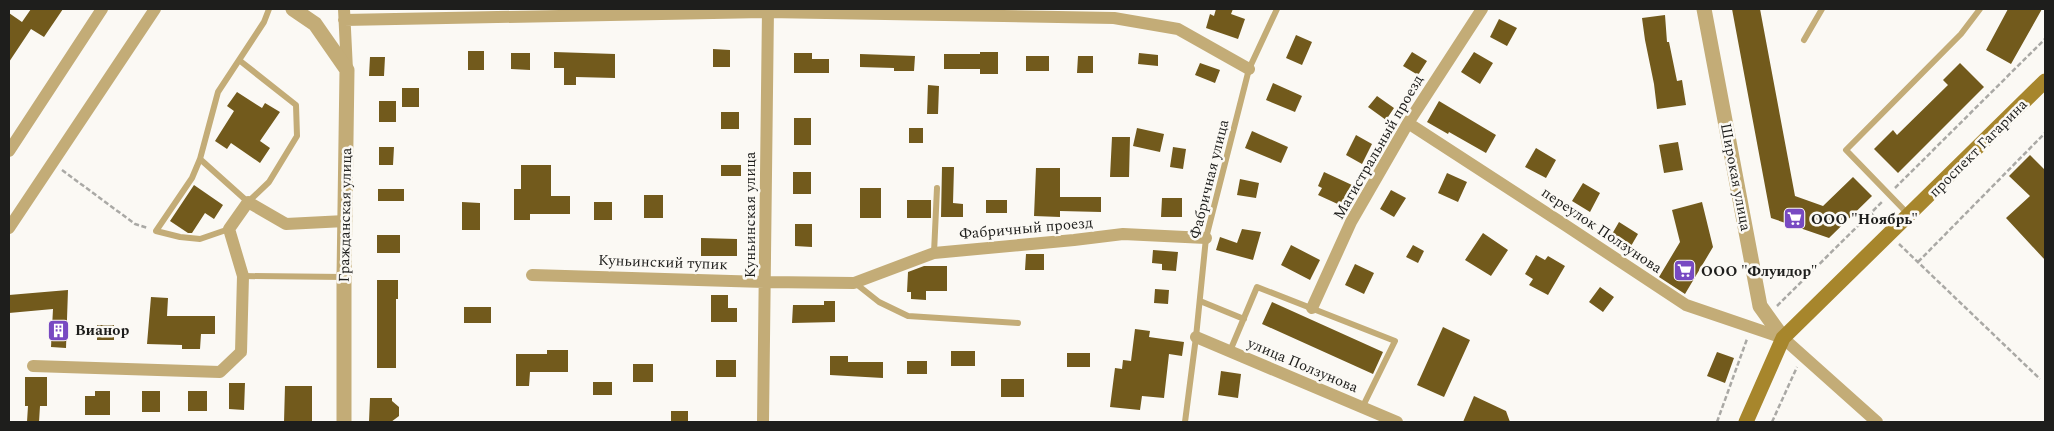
<svg xmlns="http://www.w3.org/2000/svg" width="2054" height="431" font-family="Spectral,serif">
<style>
.building{fill:#725a1c}
.lines{fill:none;stroke-linecap:round;stroke-linejoin:round}
.path{stroke:#aaa9a5;stroke-width:2.5;stroke-dasharray:5 2.5;stroke-linecap:butt}
.service{stroke:#c3ac77;stroke-width:6}
.minor{stroke:#c3ac77;stroke-width:12}
.tertiary{stroke:#c3ac77;stroke-width:15}
.secondary{stroke:#a7862c;stroke-width:15}
.labels{text-anchor:middle;stroke-width:5;stroke-linejoin:round;paint-order:stroke}
.street-label{font-size:15px;fill:#1e1e1c;stroke:#fbf9f4}
.poi-label{font-size:15px;font-weight:bold;fill:#1e1e1c;stroke:#fbf9f4;text-anchor:start}
</style>
<rect width="100%" height="100%" fill="#fbf9f4"/>
<path class="building" d="M31 9H63L44 37 31 29 9 62V13L22 22Z
M1216 9H1233L1231 14 1245 19 1238 39 1206 28 1210 14 1214 16Z
M1732 9H1760L1795 196 1823 206 1853 177 1872 196 1829 238 1771 218Z
M2008 9H2042L2011 64 1986 50Z
M1665 15 1667 42H1669L1677 81 1682 80 1686 105 1657 109 1654 84 1645 40 1642 18Z
M1499 19 1517 28 1507 46 1490 37Z
M1296 35 1312 42 1302 65 1286 58Z
M713 49 730 50V67H713Z
M468 51H484V70H468Z
M554 52 615 54V78L576 77V85H564V68H554Z
M980 52H998V74H980V69H944V54H980Z
M1412 52 1427 61 1418 75 1403 66Z
M1474 52 1493 63 1480 84 1461 72Z
M511 53H530V70L511 69Z
M794 53H812V59H829V73H794Z
M1139 53 1158 55V66L1138 64Z
M860 54 915 56 914 71H894V68L860 67Z
M1026 56H1049V71H1026Z
M1078 56H1093V73H1077Z
M370 57H385L384 76H369Z
M1200 63 1220 70 1215 83 1195 75Z
M1960 63 1984 87 1898 173 1874 149 1893 130 1897 135 1948 85 1943 80Z
M1273 83 1302 96 1295 112 1266 100Z
M928 85 939 86 938 114H927Z
M402 88H419V107H402Z
M237 92 262 108 265 103 280 112 260 141 270 148 260 163 231 143 227 149 215 141 234 111 227 106Z
M1377 96 1394 108 1386 120 1368 107Z
M379 101H396V122H379Z
M1439 101 1496 135 1486 153 1449 132 1448 134 1427 122Z
M721 112H739V129H721Z
M794 118H811V145H794Z
M909 128H923V143H909Z
M1137 128 1164 134 1160 152 1133 146Z
M1252 131 1288 147 1281 163 1245 148Z
M1356 135 1372 144 1362 164 1346 155Z
M1112 137H1130L1129 177H1110Z
M1678 142 1683 170 1664 173 1659 145Z
M379 147H394L393 165H379Z
M1173 147 1186 149 1183 169 1170 167Z
M1536 148 1556 160 1546 178 1525 167Z
M2030 155 2045 170V260L2006 218 2030 196 2009 176Z
M521 165H551V196H570V214H530V220H514V189H521Z
M721 165H741V176H721Z
M942 167H954L953 203 963 204V217H941Z
M1036 168H1060V197H1101V212L1060 211V217L1034 216Z
M793 172H811V194H793Z
M1324 172 1352 185 1342 206 1318 195 1322 188 1318 186Z
M1447 173 1467 182 1458 202 1438 193Z
M1240 179 1259 183 1256 198 1237 195Z
M1583 183 1600 193 1590 212 1572 201Z
M194 185 223 205 214 219 205 213 192 233H188L170 221Z
M860 188H881V218H860Z
M378 189H404V201H378Z
M1391 190 1406 198 1394 217 1380 209Z
M644 195H663V218H644Z
M1162 198H1182V217H1161Z
M907 200H931V218H907Z
M986 200H1007V213H986Z
M462 202 480 203V230H462Z
M594 202H612V220H594Z
M1702 202 1713 247 1685 294 1659 277 1680 242 1672 210Z
M1619 222 1638 234 1627 253 1608 241Z
M795 224H812V247L795 246Z
M1242 229 1261 232 1253 260 1216 250 1220 237 1237 243Z
M1483 233 1508 250 1491 276 1465 260Z
M377 235H400V253H377Z
M701 238 737 239V256H701Z
M1291 245 1320 260 1310 280 1281 265Z
M1413 245 1424 251 1418 263 1406 257Z
M1153 250 1178 252 1176 271 1162 270V264L1152 263Z
M1026 254H1044V270H1025Z
M1536 255 1545 260 1548 256 1565 266 1548 295 1529 285 1533 279 1525 274Z
M1355 264 1374 273 1364 294 1345 285Z
M924 266H947V291H926V300L911 299V292H907L908 272Z
M377 280H398V299H396V368H377Z
M1600 287 1614 297 1603 312 1589 302Z
M1155 289 1169 290 1168 304 1154 303Z
M68 290 66 348 51 347 53 309 9 313V295Z
M711 295H728V308H737V322H711Z
M151 297 168 298 167 316H215V334H201L200 349H182V345L147 344Z
M824 301H835V322L792 323 793 305H824Z
M1272 302 1383 352 1373 374 1262 324Z
M464 307H491V323H464Z
M97 325H114V340H97Z
M1443 327 1470 340 1444 397 1417 385Z
M1135 329 1150 331 1149 337 1184 342 1182 356 1169 354 1164 398 1142 396 1140 410 1110 407 1115 368 1122 369 1123 360 1131 361Z
M547 350H568V372H530L529 386H516V354H547Z
M951 351H975V366H951Z
M1717 352 1734 358 1725 383 1707 376Z
M1067 353H1090V367H1067Z
M830 356H848V362H883V378L830 375Z
M716 360H736V377H716Z
M907 361H927V374H907Z
M633 364H653V382H633Z
M1221 371 1241 374 1238 398 1218 395Z
M25 377H47V406H40L39 422H27L28 406H25Z
M1001 379H1024V397H1001Z
M593 382H612V395H593Z
M229 383H245L244 410 229 409Z
M285 386H312V422H284Z
M95 391H110V415H85V396H95Z
M142 391H160V412H142Z
M188 391H207V411H188Z
M1474 396 1506 411 1510 422H1463Z
M370 398H392V401L399 407V416L391 422H369Z
M671 411H688V422H671Z"/>
<g class="lines">
<path class="path" d="M62 170 135 224 148 228
M1895 188 2045 39
M1871 213 1880 223
M1899 244 2040 379
M1918 262 2045 133
M1777 306 1883 201
M1717 422 1747 339
M1772 422 1797 367"/>
<path class="service" d="M1804 40 1822 9
M200 159 248 202 269 182 297 136 296 105 239 60
M1909 215 1846 150 1961 34 1980 9
M229 229 200 239 180 237 156 231 192 178 200 159 218 92 264 22 269 9
M934 253 937 188
M243 276 344 277
M855 283 879 302 908 316 1018 323
M1200 301 1244 319
M1230 351 1257 287 1395 341 1362 408
M1185 422 1196 337 1206 238 1249 69 1277 9"/>
<path class="minor" d="M344 9 347 70
M344 20 767 12 1114 18 1178 29 1249 69
M1408 123 1565 225 1686 305 1783 338 1877 422
M9 151 102 9
M9 228 155 9
M532 275 766 282 854 283 934 253 1074 240 1123 234 1206 238
M1312 308 1351 222 1408 123 1482 9
M1196 337 1397 422
M33 366 220 372 241 352 243 276 229 229 248 202 286 224 345 221
M763 422 768 9"/>
<path class="tertiary" d="M293 9 315 24 347 70 344 277V422
M1704 9 1760 306 1783 338"/>
<path class="secondary" d="M1746 422 1783 338 2045 81"/>
</g>
<defs>
<symbol id="supermarket-square" viewBox="-11 -11 22 22"><rect x="-9" y="-9" width="18" height="18" rx="4" fill="#784ac2" stroke="#fbf9f4"/><path d="M-6-5.5h2.5l.6 2H6L4.5 2H-2.5L-4.4-4H-6ZM-1.5 3.2a1.3 1.3 0 1 0 .1 0ZM3 3.2a1.3 1.3 0 1 0 .1 0Z" fill="#fff"/></symbol>
<symbol id="building-square" viewBox="-11 -11 22 22"><rect x="-9" y="-9" width="18" height="18" rx="4" fill="#784ac2" stroke="#fbf9f4"/><path d="M-4-6H4V6H1V3H-1V6H-4ZM-2.5-4.3h1.7v1.8h-1.7ZM.8-4.3h1.7v1.8H.8ZM-2.5-1h1.7V.8h-1.7ZM.8-1h1.7V.8H.8Z" fill="#fff"/></symbol>
</defs>
<g fill-rule="evenodd">
<use href="#supermarket-square" x="1782" y="206" width="25" height="25"/>
<use href="#supermarket-square" x="1672" y="258" width="25" height="25"/>
<use href="#building-square" x="46" y="318" width="25" height="25"/>
</g>
<g class="labels">
<g class="street-label">
<text transform="translate(1378 147) rotate(-60)" y="5">Магистральный проезд</text>
<text transform="translate(1978 148) rotate(-45)" y="5">проспект Гагарина</text>
<text transform="translate(1736 177) rotate(79)" y="5">Широкая улица</text>
<text transform="translate(1209 179) rotate(-76)" y="5">Фабричная улица</text>
<text transform="translate(345 215) rotate(-89)" y="5">Гражданская улица</text>
<text transform="translate(750 215) rotate(-90)" y="5">Куньинская улица</text>
<text transform="translate(1026 228) rotate(-5)" y="5">Фабричный проезд</text>
<text transform="translate(1602 230) rotate(34)" y="5">переулок Ползунова</text>
<text transform="translate(663 262) rotate(2)" y="5">Куньинский тупик</text>
<text transform="translate(1303 365) rotate(23)" y="5">улица Ползунова</text>
</g>
<g class="poi-label">
<text x="1811" y="224">ООО "Ноябрь"</text>
<text x="1701" y="276">ООО "Флуидор"</text>
<text x="75" y="335">Вианор</text>
</g>
</g>
<rect width="2054" height="431" fill="none" stroke="#1e1e1c" stroke-width="20"/>
</svg>
